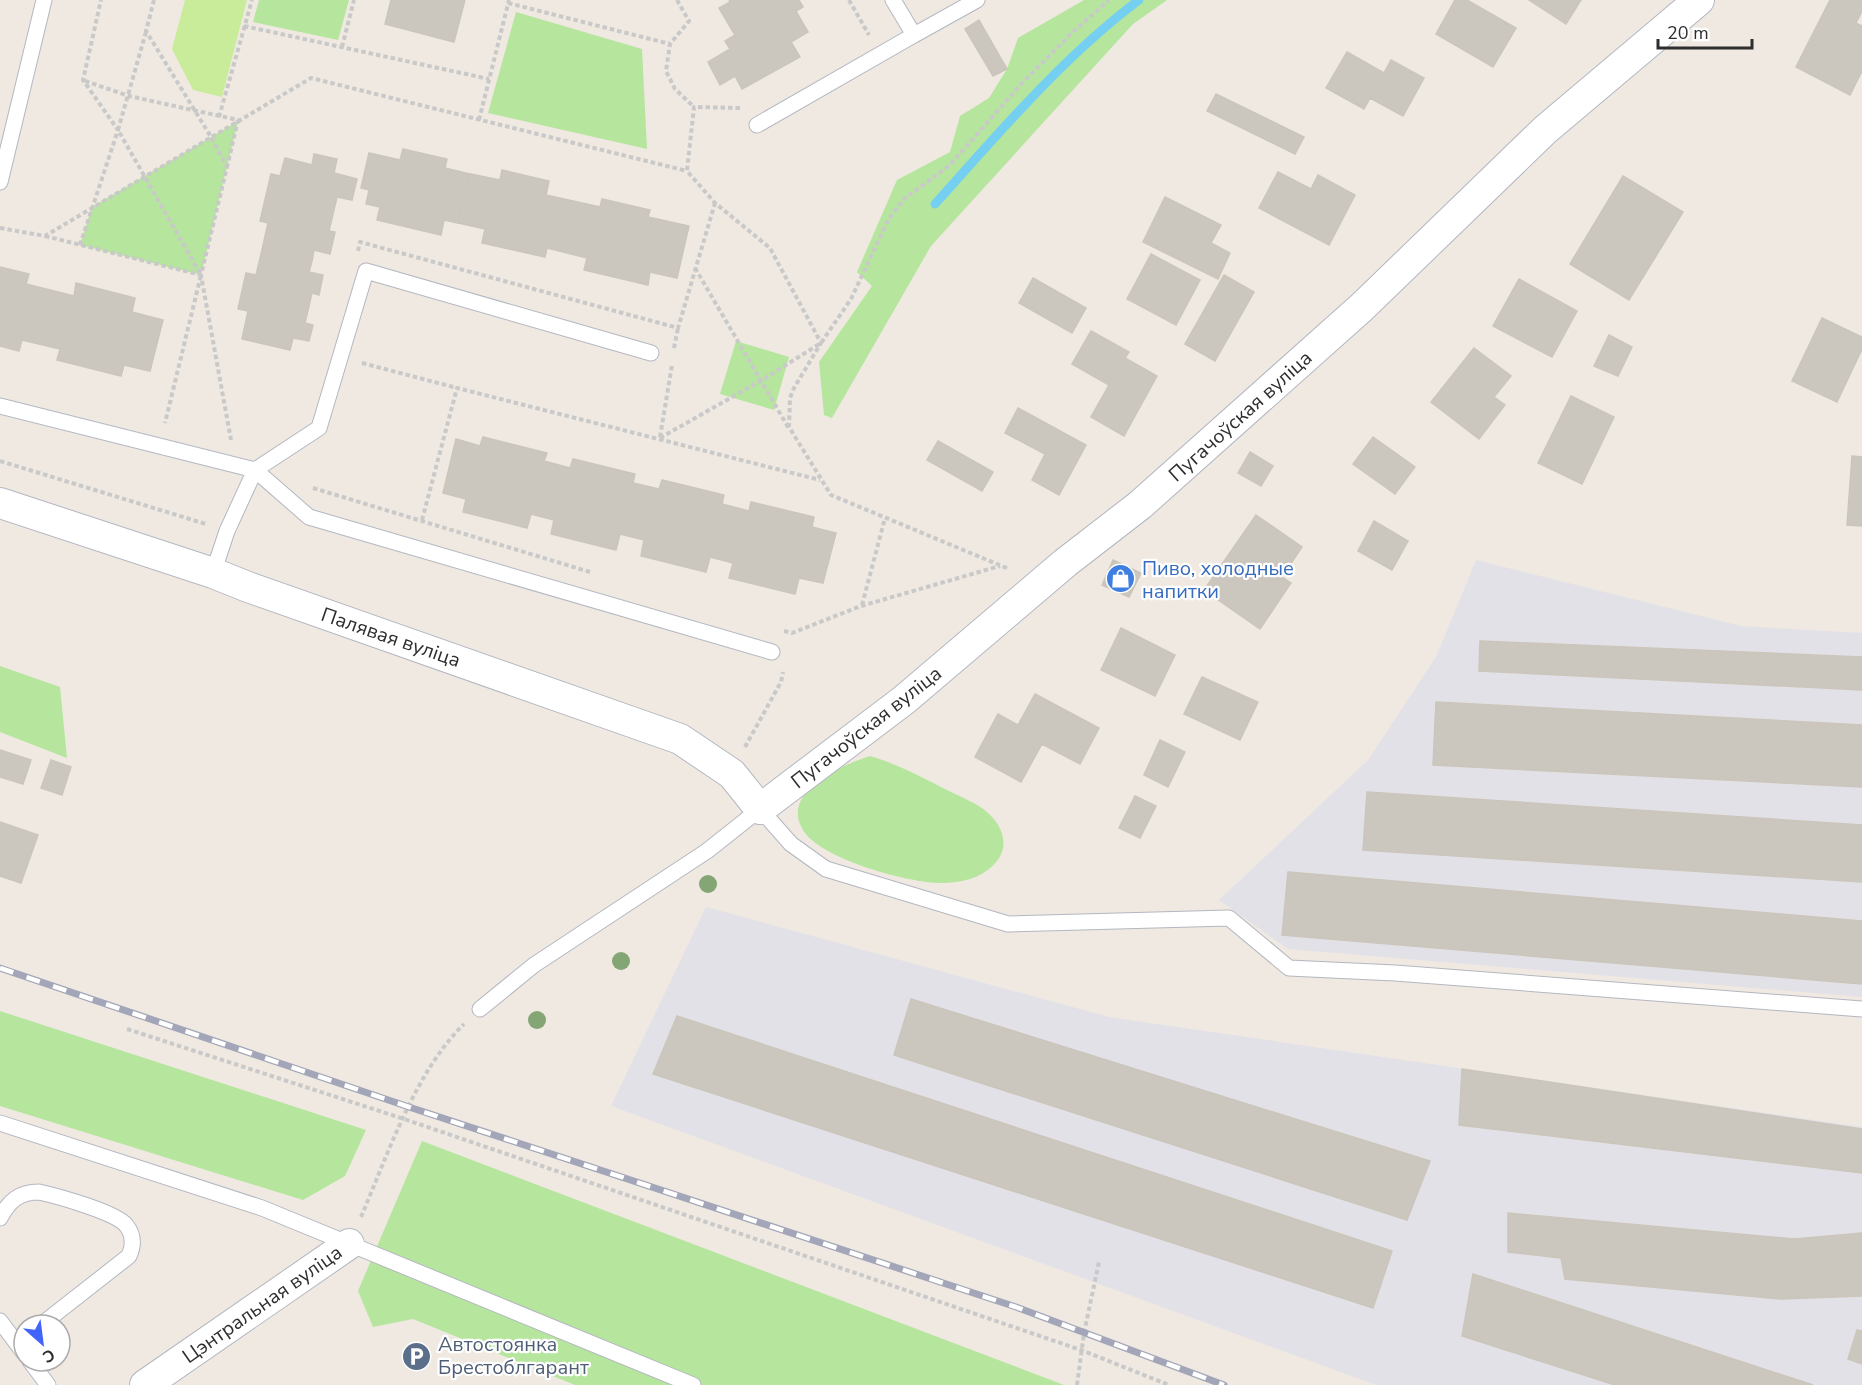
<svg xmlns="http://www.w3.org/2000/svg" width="1862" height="1385" font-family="'Nunito Sans',sans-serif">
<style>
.industrial{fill:#e3e1e8}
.green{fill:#b6e59e}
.pitch{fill:#c9ec9a}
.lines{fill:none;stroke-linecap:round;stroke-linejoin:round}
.stream{stroke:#75cff0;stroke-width:9}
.building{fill:#cbc7bf;stroke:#cbc5ba;stroke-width:1.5}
.lane-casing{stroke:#b4b7c1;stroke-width:17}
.street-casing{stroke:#b4b7c1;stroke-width:32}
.path{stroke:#c9c9c9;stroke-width:4;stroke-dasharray:4.5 3;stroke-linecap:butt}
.lane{stroke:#fff;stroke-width:15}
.street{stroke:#fff;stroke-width:30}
.rail-casing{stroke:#a3a6b8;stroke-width:7}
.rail{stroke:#fff;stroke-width:4.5;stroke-dasharray:14;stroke-linecap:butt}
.tree{fill:#84a574}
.labels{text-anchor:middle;stroke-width:4.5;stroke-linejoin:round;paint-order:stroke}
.street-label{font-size:20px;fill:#2e2e2e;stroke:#fff}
.shop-label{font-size:20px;fill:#366cbe;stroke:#fff;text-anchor:start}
.service-label{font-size:20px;fill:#4e5e75;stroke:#fff;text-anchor:start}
</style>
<rect width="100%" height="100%" fill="#efe9e1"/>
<path class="industrial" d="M1476 560 1741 626 1862 633V997L1288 949 1219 900 1368 760 1436 657Z
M706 907 1109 1017 1862 1127V1385H1376L611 1106Z"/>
<path class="green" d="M259 0H349L338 40 253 22Z
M1084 0H1167L1133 24 931 246 832 418 824 415 819 362 872 286 857 272 897 180 950 152 960 116 989 98 1007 69 1018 38Z
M516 12 642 49 647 149 488 113Z
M238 121 201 275 80 245 92 207Z
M736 341 789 357 774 410 720 394Z
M0 666 60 687 67 758 0 732Z
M870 756C898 764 923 778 949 791 963 798 982 805 992 817 1004 830 1008 847 997 861 983 878 964 882 944 883 911 884 825 860 805 833 776 793 842 765 870 756Z
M0 1011 366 1130 345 1176 303 1200 0 1106Z
M422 1141 1064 1385H575L413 1319 373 1327 358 1291Z"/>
<path class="pitch" d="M185 0H247L222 97 193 90 172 49Z"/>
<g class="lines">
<path class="stream" d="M935 204C999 133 1062 58 1139 0"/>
</g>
<path class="building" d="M391 0H465L454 42 385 24Z
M729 0H799L803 7 796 11 808 32 791 42 800 57 742 89 735 76 720 85 708 62 730 49 725 41 735 35 719 8 730 2Z
M1455 0H1467L1516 28 1493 67 1436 34Z
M1529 0H1581L1566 24Z
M1830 0H1862V11L1856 23 1862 26V71L1850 95 1796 67Z
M979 20 1007 69 993 76 965 29Z
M1347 52 1384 73 1391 60 1424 78 1403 116 1370 98 1364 109 1326 88Z
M1216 94 1304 137 1295 154 1207 111Z
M403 149 447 159 445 168 470 174 458 223 444 220 441 235 377 220 380 207 366 204 369 190 361 188 369 153 400 160Z
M314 154 337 159 334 173 357 179 352 200 337 197 329 231 335 232 330 254 314 250 312 261 262 250 268 223 260 221 271 174 280 176 285 158 312 165Z
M502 170 549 181 546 195 600 207 602 199 650 210 648 217 689 226 677 278 650 272 648 285 584 270 587 258 547 248 545 257 482 243 485 229 458 223 470 174 500 180Z
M1278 172 1311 189 1318 175 1355 195 1329 245 1259 208Z
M1623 176 1683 212 1629 300 1570 264Z
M1165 197 1221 225 1211 243 1230 253 1218 279 1143 242Z
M262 250 312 261 309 272 323 275 319 295 312 293 305 323 313 325 309 341 293 338 290 350 242 339 248 311 238 309 246 273 256 275Z
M1151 254 1200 280 1176 325 1127 299Z
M0 267 29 274 26 284 74 296 76 283 135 298 132 312 163 320 150 371 124 365 121 376 57 360 60 349 22 340 19 351 0 346Z
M1224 275 1254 292 1215 361 1185 344Z
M1033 278 1086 308 1072 333 1019 303Z
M1519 279 1577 311 1552 357 1493 326Z
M1822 318 1862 337V349L1837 402 1792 381Z
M1091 331 1129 352 1125 358 1157 376 1124 436 1091 417 1109 385 1072 364Z
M1609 335 1632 347 1618 376 1594 366Z
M1474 348 1511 376 1494 397 1505 405 1479 439 1431 402Z
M1571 396 1614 417 1582 484 1538 463Z
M1018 408 1086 445 1059 495 1032 480 1045 454 1005 433Z
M483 437 547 453 544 461 570 468 573 459 635 474 633 483 659 489 662 480 724 495 722 504 749 511 751 502 814 517 812 527 836 533 823 583 799 578 795 594 729 578 733 563 710 557 706 572 641 556 644 540 620 534 616 550 551 534 554 520 531 514 527 528 463 512 466 499 443 493 456 439 480 446Z
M1373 437 1415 467 1395 494 1353 464Z
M938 441 993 472 982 491 927 460Z
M1250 452 1273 466 1261 486 1238 473Z
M1852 456 1862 457V526L1847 525Z
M1256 515 1302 547 1282 577 1291 583 1260 629 1204 590Z
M1374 521 1408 541 1392 570 1358 551Z
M1113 560 1141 573 1129 597 1102 585Z
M1121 628 1175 655 1155 696 1101 670Z
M1480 641 1862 657V690L1479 671Z
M1202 677 1258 702 1240 740 1184 714Z
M1035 694 1099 728 1080 764 1042 744 1021 782 975 757 998 714 1018 725Z
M1436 702 1862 725V787L1433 765Z
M1160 740 1185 752 1168 787 1144 775Z
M0 750 31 760 23 784 0 777Z
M51 760 71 767 62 795 41 788Z
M1367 792 1862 825V882L1363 850Z
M1135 796 1156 806 1140 838 1119 828Z
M0 822 38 835 21 883 0 876Z
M1288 872 1862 921V984L1282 935Z
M911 999 1430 1161 1407 1220 894 1055Z
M677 1016 1392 1251 1373 1308 653 1074Z
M1462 1069 1862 1129V1173L1459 1125Z
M1508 1213 1795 1239 1862 1233V1296L1781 1299 1565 1279 1561 1258 1508 1252Z
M1473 1274 1813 1385H1615L1462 1336Z
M1857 1330 1862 1331V1364L1848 1359Z"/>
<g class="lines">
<defs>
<path id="lane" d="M914 35 977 0
M757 125 914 35 893 0
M0 182 44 0
M0 406 255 470 309 517 772 652
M213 573 227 531 255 470 319 428 366 271 651 353
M480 1009 534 965 707 851 760 809 791 844 826 869 1008 924 1229 918 1289 968 1395 973 1862 1009
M0 1123 262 1208 693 1385
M0 1218C9 1201 19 1192 39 1192 57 1196 115 1212 126 1225 134 1235 134 1245 129 1256L41 1325
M0 1321 24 1353
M30 1361 48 1385"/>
<path id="street" d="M0 503 213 573 248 587 680 739 732 774 760 809 904 700 1065 563 1140 505 1362 307 1545 130 1699 0
M145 1385 349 1244"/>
</defs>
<use href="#lane" class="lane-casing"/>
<use href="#street" class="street-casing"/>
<path class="path" d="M154 0 146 31 211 137 227 167 201 275 231 440
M677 0 689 21 670 44 666 71 675 89 694 107
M849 0 869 35
M508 3 670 44
M244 26 489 79
M146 32 118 130 201 275 165 423
M342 47 354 0
M85 81 129 96 238 120 227 167
M740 108 694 107 687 171 715 203 770 248 821 343 794 388 790 398 789 427 831 495 1009 569
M219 117 252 0
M479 120 509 0
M0 228 45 236 311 78 687 171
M45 236 201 275
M80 245 118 130 83 80 101 0
M358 251 360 242 678 328 715 203
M695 268 788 427
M674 348 678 328
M362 363 457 388
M660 437 672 365
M660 438 762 380 821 343 851 299 888 220 905 198 950 165 1023 82 1074 31 1109 0
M0 461 206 524
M313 488 590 572
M422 520 457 388 820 480
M862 605 885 518
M784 631 792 633 861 606 1000 566
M745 747 781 682 783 672
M127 1029 404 1119 1081 1350 1169 1385
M361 1217C388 1154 415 1072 464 1024
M1077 1385 1084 1333 1099 1262"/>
<use href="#lane" class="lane"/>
<use href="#street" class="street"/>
<defs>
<path id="rail" d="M0 968 409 1107 1016 1307 1224 1385"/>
</defs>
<use href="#rail" class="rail-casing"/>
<use href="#rail" class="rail"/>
</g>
<g class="tree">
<circle cx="708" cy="884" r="9"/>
<circle cx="621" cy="961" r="9"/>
<circle cx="537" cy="1020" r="9"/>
</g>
<defs>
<symbol id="shop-disc" viewBox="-11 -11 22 22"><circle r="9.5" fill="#3f7fe0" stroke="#fff"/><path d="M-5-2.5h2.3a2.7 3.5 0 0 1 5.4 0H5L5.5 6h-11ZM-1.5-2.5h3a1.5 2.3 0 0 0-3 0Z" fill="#fff"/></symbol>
<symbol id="parking-disc" viewBox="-11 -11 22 22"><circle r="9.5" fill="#5c6f8a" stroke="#fff"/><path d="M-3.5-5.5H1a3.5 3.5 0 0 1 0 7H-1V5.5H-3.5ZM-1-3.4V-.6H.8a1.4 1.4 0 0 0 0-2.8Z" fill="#fff"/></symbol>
</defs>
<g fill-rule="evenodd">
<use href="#shop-disc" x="1104" y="562" width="33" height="33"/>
<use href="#parking-disc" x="400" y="1340" width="33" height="33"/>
</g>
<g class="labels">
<g class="street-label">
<text transform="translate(1240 416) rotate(-42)" y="7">Пугачоўская вуліца</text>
<text transform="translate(391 637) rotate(19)" y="7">Палявая вуліца</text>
<text transform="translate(866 727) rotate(-38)" y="7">Пугачоўская вуліца</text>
<text transform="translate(262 1304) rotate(-35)" y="7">Цэнтральная вуліца</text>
</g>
<g class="shop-label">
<text x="1142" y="575">Пиво, холодные<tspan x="1142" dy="23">напитки</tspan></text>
</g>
<g class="service-label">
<text x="438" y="1351">Автостоянка<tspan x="438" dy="23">Брестоблгарант</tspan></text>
</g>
</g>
<g transform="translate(42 1343) rotate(152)"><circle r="28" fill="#ffffff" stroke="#ababab" stroke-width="1.5"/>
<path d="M0-4.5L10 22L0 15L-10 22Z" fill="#4264fb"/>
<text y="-9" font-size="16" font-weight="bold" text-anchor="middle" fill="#2e2e2e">С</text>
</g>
<path d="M1658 39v9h94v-9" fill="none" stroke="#2e2e2e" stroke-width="3"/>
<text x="1667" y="39" font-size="18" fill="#2e2e2e" stroke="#ffffff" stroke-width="4.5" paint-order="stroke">20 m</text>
</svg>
